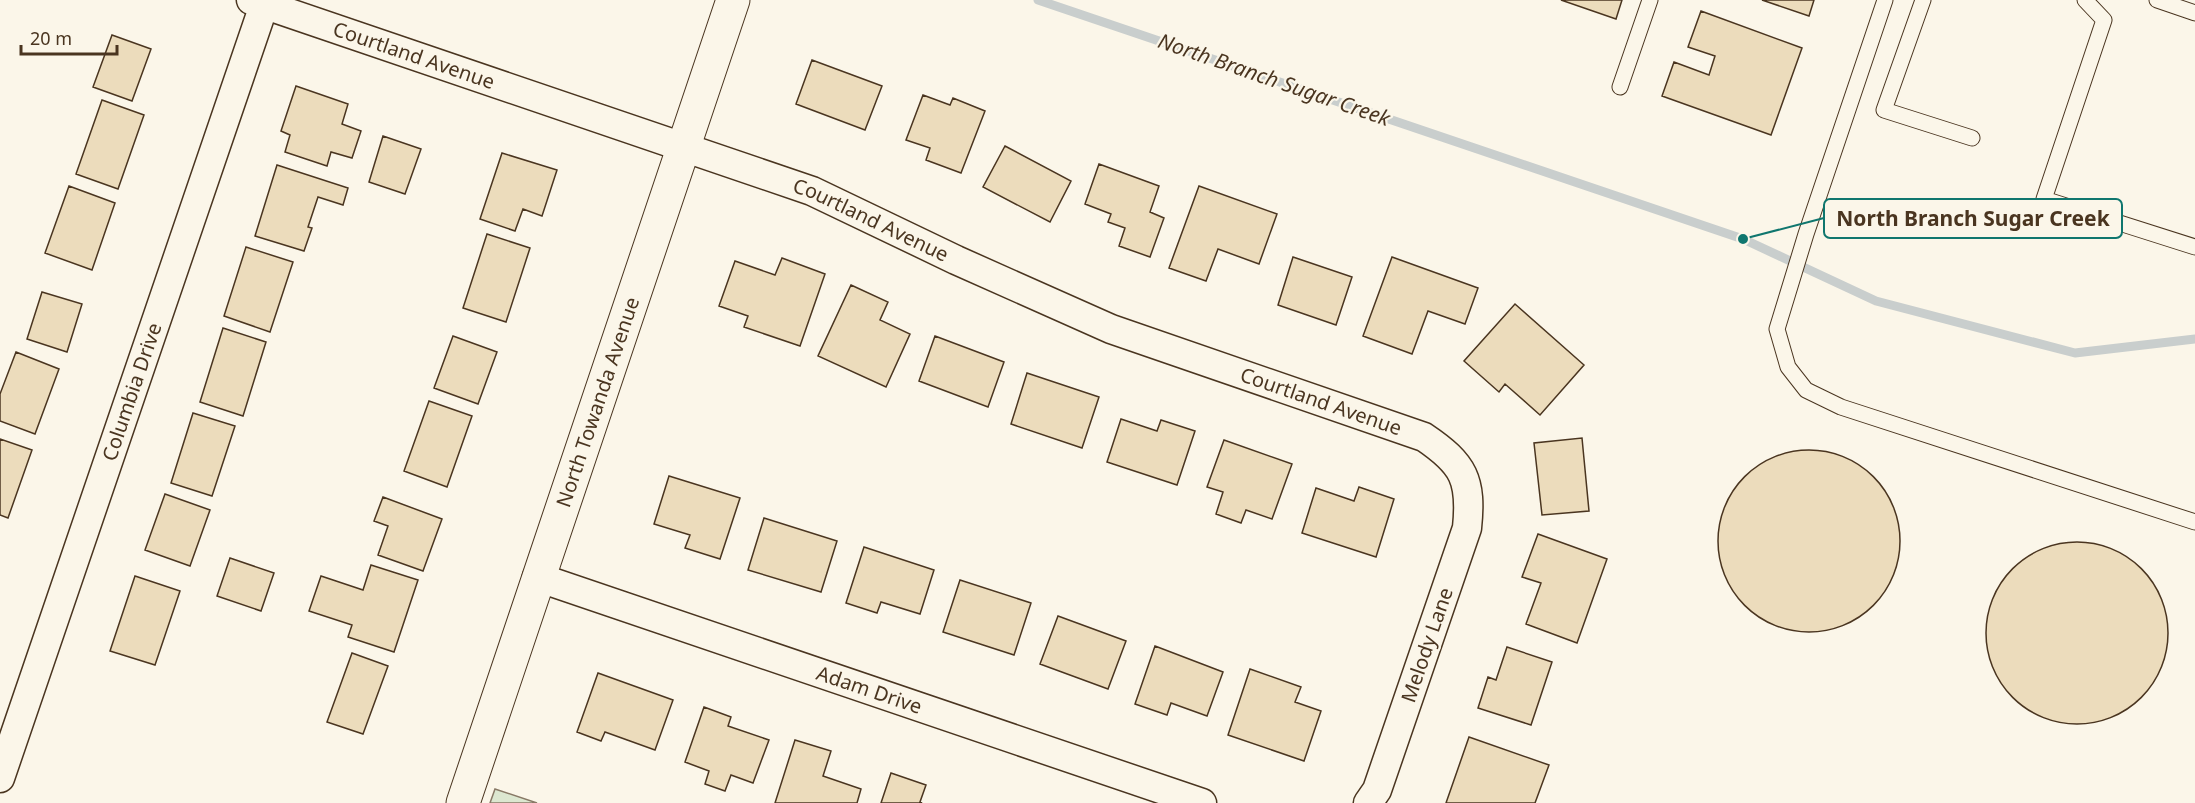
<svg xmlns="http://www.w3.org/2000/svg" width="2195" height="803" font-family="'Noto Sans',sans-serif">
<style>
.green{fill:#dce7d0;stroke:#887966;stroke-width:1.5}
.lines{fill:none;stroke-linecap:round;stroke-linejoin:round}
.stream{stroke:#c9cecd;stroke-width:9}
.building{fill:#ecdcbc;stroke:#4a3520;stroke-width:1.5}
.lane-casing{stroke:#4a3520;stroke-width:17}
.street-casing{stroke:#4a3520;stroke-width:31}
.secondary-casing{stroke:#4a3520;stroke-width:35}
.lane{stroke:#fbf6e9;stroke-width:15}
.street{stroke:#fbf6e9;stroke-width:28}
.secondary{stroke:#fbf6e9;stroke-width:33}
.labels{text-anchor:middle;stroke-width:4.5;stroke-linejoin:round;paint-order:stroke}
.street-label{font-size:20px;fill:#4a3520;stroke:#fbf6e9}
.water-label{font-size:21px;font-style:italic;fill:#4a3520;stroke:#fbf6e9}
.leader{fill:none;stroke:#0f766e;stroke-width:2}
.callout-dot{fill:#0f766e;stroke:#fbf6e9;stroke-width:2}
.callout{fill:#fbf6e9;stroke:#0f766e;stroke-width:2}
.callout-label{font-size:21px;text-anchor:middle;font-weight:bold;fill:#4a3520}
</style>
<rect width="100%" height="100%" fill="#fbf6e9"/>
<path class="green" d="M495 789 537 803H490Z"/>
<g class="lines">
<path class="stream" d="M1038 0 1743 239 1876 301 2075 353 2195 339"/>
</g>
<path class="building" d="M1561 0H1622L1616 19Z
M1762 0H1814L1809 16Z
M1701 11 1802 48 1771 135 1662 96 1674 62 1709 75 1715 56 1688 47Z
M112 35 151 49 132 101 93 87Z
M812 60 882 86 865 130 796 104Z
M296 86 348 104 342 124 361 131 352 158 331 152 327 166 285 152 290 135 281 131Z
M923 95 950 105 953 98 985 111 961 173 926 160 930 148 906 140Z
M102 100 144 115 118 189 76 174Z
M383 136 421 149 405 194 369 182Z
M1005 146 1071 181 1050 222 983 187Z
M502 153 557 170 542 216 523 209 515 231 480 219Z
M1099 164 1159 186 1150 212 1164 218 1150 257 1119 246 1125 228 1108 222 1111 214 1085 204Z
M277 165 348 188 343 205 318 197 308 227 312 228 304 251 255 236Z
M69 186 115 203 92 270 45 253Z
M1199 186 1277 214 1259 264 1218 249 1206 281 1169 268Z
M487 234 530 248 506 322 463 308Z
M246 247 293 262 270 332 224 316Z
M1293 257 1352 277 1336 325 1278 305Z
M1392 257 1478 288 1465 324 1428 311 1412 354 1363 336Z
M782 258 825 274 800 346 744 327 748 316 719 306 735 261 775 275Z
M851 285 888 302 880 320 910 334 886 387 818 356Z
M42 292 82 304 67 352 27 339Z
M1515 304 1584 365 1540 415 1505 384 1499 392 1464 361Z
M223 328 266 342 243 416 200 402Z
M453 336 497 352 478 404 434 388Z
M935 336 1004 362 988 407 919 381Z
M16 352 59 369 35 434 0 421V394Z
M1027 373 1099 397 1082 448 1011 424Z
M429 401 472 416 447 487 404 471Z
M193 413 235 426 212 496 171 483Z
M1121 419 1157 431 1161 420 1195 431 1177 485 1107 462Z
M1582 438 1589 511 1542 515 1534 443Z
M0 439 32 450 8 518 0 515Z
M1224 440 1292 464 1272 519 1246 510 1241 523 1216 514 1223 492 1207 487Z
M1718 541a91 91 0 1 1 182 0a91 91 0 1 1-182 0Z
M669 476 740 498 720 559 685 548 690 535 654 524Z
M1359 487 1394 499 1376 557 1302 533 1316 488 1354 501Z
M165 494 210 510 190 566 145 550Z
M383 497 442 519 423 571 378 555 388 526 374 521Z
M764 518 837 541 821 592 748 570Z
M1538 534 1607 559 1577 643 1526 624 1541 583 1522 577Z
M1986 633a91 91 0 1 1 182 0a91 91 0 1 1-182 0Z
M864 547 934 570 920 614 881 602 877 613 846 603Z
M230 558 274 573 261 611 217 596Z
M371 565 418 580 394 652 348 637 352 625 309 611 321 576 363 590Z
M135 576 180 591 155 665 110 651Z
M960 580 1031 603 1014 655 943 632Z
M1058 616 1126 641 1108 689 1040 664Z
M1155 646 1223 672 1207 716 1171 703 1167 715 1135 704Z
M1507 647 1552 662 1531 725 1478 708 1488 677 1496 680Z
M352 653 388 666 363 734 327 722Z
M1250 669 1301 687 1295 702 1321 711 1304 761 1228 735Z
M598 673 673 700 655 750 605 732 601 741 577 732Z
M704 707 731 717 728 726 769 740 753 783 731 775 725 791 705 784 709 771 685 762Z
M1469 737 1549 765 1535 803H1446Z
M795 740 831 751 823 776 861 789 857 803H775Z
M891 773 926 785 920 802 922 803H881Z"/>
<g class="lines">
<defs>
<path id="lane" d="M1885 0 1806 234 1777 329 1788 367 1806 390 1841 407 2195 522
M1923 0 1884 110 1972 138
M2085 0 2104 20 2044 199 2195 247
M2157 0 2195 13
M1620 87 1650 0"/>
<g id="street">
<path id="s1" d="M251 0 812 191 956 260 1111 329 1424 437C1464 464 1472 480 1467 528L1377 790 1368 803"/>
<path id="s2" d="M537 577 1202 803"/>
<path id="s3" d="M0 778 264 5"/>
</g>
<g id="secondary">
<path id="s4" d="M463 803 733 0"/>
</g>
</defs>
<use href="#lane" class="lane-casing"/>
<use href="#street" class="street-casing"/>
<use href="#secondary" class="secondary-casing"/>
<use href="#lane" class="lane"/>
<use href="#street" class="street"/>
<use href="#secondary" class="secondary"/>
</g>
<g class="labels">
<g class="street-label">
<text dy="7" stroke="none"><textPath href="#s1" startOffset="172">Courtland Avenue</textPath></text>
<text dy="7" stroke="none"><textPath href="#s1" startOffset="658">Courtland Avenue</textPath></text>
<text dy="7" stroke="none"><textPath href="#s3" startOffset="408">Columbia Drive</textPath></text>
<text dy="7" stroke="none"><textPath href="#s4" startOffset="423">North Towanda Avenue</textPath></text>
<text dy="7" stroke="none"><textPath href="#s1" startOffset="1144">Courtland Avenue</textPath></text>
<text transform="translate(1427 645) rotate(-71)" y="7">Melody Lane</text>
<text dy="7" stroke="none"><textPath href="#s2" startOffset="351">Adam Drive</textPath></text>
</g>
<g class="water-label">
<text transform="translate(1274 80) rotate(19)" y="7">North Branch Sugar Creek</text>
</g>
</g>
<path class="leader" d="M1743 239L1824 218"/>
<circle class="callout-dot" cx="1743" cy="239" r="6"/>
<rect class="callout" x="1824" y="199" width="298" height="39" rx="6"/>
<g class="callout-label">
<text x="1973" y="226">North Branch Sugar Creek</text>
</g>
<path d="M21 45v9h96v-9" fill="none" stroke="#4a3520" stroke-width="3"/>
<text x="30" y="45" font-size="18" fill="#4a3520" stroke="#fbf6e9" stroke-width="4.5" paint-order="stroke">20 m</text>
</svg>
